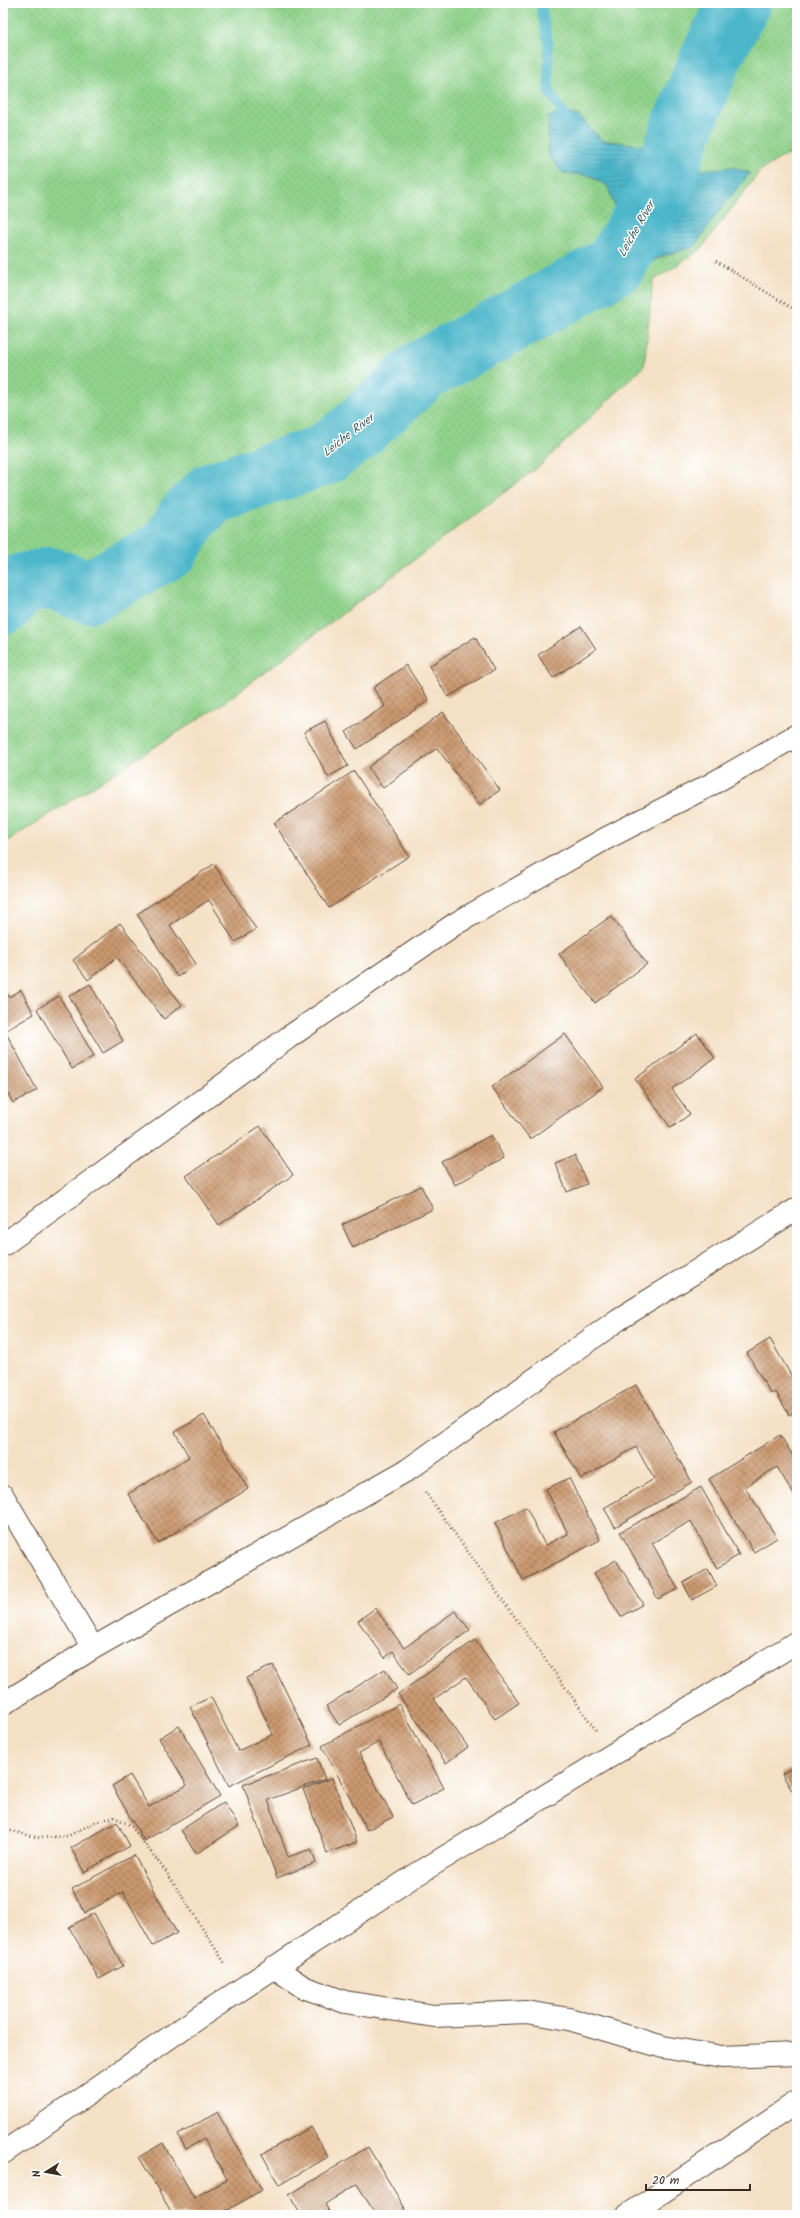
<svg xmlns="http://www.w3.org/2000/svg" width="800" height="2218" font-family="Kalam,sans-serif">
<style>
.grass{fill:url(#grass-dots);stroke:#657e54}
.water{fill:url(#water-rules);stroke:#447074}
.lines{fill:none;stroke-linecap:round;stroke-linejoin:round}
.stream{stroke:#4cb6ca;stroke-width:10}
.river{stroke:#4cb6ca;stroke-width:62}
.building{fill:url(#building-cross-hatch)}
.minor-casing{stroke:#574537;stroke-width:24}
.path{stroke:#574537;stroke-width:2.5;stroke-dasharray:1 3;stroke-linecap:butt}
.minor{stroke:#fff;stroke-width:22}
.labels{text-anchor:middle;stroke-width:3;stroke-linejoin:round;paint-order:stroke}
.water-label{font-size:12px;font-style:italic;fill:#426263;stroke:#fff}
</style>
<defs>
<pattern id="grass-dots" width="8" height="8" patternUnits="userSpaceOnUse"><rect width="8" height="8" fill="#8fd28b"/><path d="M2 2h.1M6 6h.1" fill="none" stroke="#7cb478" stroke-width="1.8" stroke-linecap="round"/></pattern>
<pattern id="water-rules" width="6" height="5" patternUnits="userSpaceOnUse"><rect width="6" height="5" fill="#4cb6ca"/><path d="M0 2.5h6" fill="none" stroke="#4094a3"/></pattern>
<pattern id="building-cross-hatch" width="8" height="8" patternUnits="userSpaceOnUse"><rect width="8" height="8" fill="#cb9970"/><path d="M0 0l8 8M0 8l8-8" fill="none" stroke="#a67d5b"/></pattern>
</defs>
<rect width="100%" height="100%" fill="#fff"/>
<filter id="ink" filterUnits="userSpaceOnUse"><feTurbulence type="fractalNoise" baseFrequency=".025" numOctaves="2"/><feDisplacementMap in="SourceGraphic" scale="8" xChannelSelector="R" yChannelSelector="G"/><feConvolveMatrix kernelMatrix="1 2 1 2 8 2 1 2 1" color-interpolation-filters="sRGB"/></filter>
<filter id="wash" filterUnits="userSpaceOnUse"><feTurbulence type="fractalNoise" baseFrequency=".012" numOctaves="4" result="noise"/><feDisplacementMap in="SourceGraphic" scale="16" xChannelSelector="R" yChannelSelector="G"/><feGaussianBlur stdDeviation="0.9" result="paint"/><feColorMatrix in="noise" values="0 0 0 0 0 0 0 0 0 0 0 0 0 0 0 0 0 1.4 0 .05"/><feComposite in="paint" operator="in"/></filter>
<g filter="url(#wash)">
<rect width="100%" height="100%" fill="#f4e0c5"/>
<path class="grass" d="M3 3H797V148L760 171 700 250 653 281 644 366 542 464 222 704 3 844Z"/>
<path class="water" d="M560 112 579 116 601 140 671 149 678 161 690 171 733 167 750 173 718 212 695 246 664 256 582 291 574 276 610 243 619 218 608 187 591 176 563 173 548 155V117Z"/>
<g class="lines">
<path class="stream" d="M540 3 548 41 549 91 570 124"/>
<path class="river" d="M3 604 19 585 50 578 89 592 169 548 188 517 212 493 324 455 353 434 422 371 615 265 661 188 684 123 714 51 740 3"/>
</g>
<g id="blocks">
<path class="building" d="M581 626 596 649 553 678 538 655Z
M475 637 494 670 448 697 429 666Z
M406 665 429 700 357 749 346 732 385 706 373 688Z
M443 712 500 790 479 805 437 748 383 788 368 767Z
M325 721 348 766 328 777 304 732Z
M354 771 409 856 329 908 274 823Z
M214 864 256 929 235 942 209 900 170 925 196 964 177 977 137 914Z
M611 916 647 964 595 1003 559 954Z
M120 923 182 1005 164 1019 117 957 88 980 73 960Z
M90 984 123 1041 103 1053 69 996Z
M3 986 9 997 21 990 34 1014 5 1031 37 1090 13 1103 3 1084Z
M59 996 94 1056 72 1069 37 1009Z
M697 1033 715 1058 672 1089 690 1114 671 1128 635 1079Z
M565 1034 603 1087 530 1139 492 1087Z
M260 1126 293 1175 219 1225 186 1176Z
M491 1135 504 1158 455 1185 442 1162Z
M575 1155 587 1184 567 1192 555 1163Z
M421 1186 433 1209 353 1248 342 1225Z
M770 1339 791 1375 797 1372V1411L789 1415 776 1392 771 1394 747 1353Z
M636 1385 692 1482 615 1527 604 1508 654 1479 636 1447 581 1479 554 1432Z
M204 1415 248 1489 158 1543 128 1494 189 1457 175 1432Z
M780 1435 797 1462V1500L777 1467 745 1487 777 1538 754 1552 709 1479Z
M569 1478 600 1540 523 1580 495 1523 526 1507 545 1545 568 1534 546 1489Z
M701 1487 739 1555 717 1568 691 1521 652 1543 678 1589 658 1599 620 1532Z
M616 1560 643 1604 621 1617 594 1573Z
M708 1569 717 1586 692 1600 683 1583Z
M375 1608 404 1648 455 1611 470 1630 409 1674 393 1651 385 1658 358 1621Z
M475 1640 519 1703 495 1719 466 1677 434 1699 468 1747 446 1763 398 1694Z
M273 1665 312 1745 229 1786 190 1707 211 1697 238 1751 273 1734 246 1678Z
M385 1669 397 1689 339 1725 326 1706Z
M399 1704 444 1788 412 1805 379 1742 359 1753 393 1817 367 1830 322 1746Z
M179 1726 220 1796 144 1841 112 1786 130 1775 149 1807 187 1785 159 1738Z
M317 1758 325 1779 268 1800 288 1857 311 1849 316 1863 277 1878 243 1785Z
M797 1765V1799L782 1774Z
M332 1778 357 1842 327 1853 303 1789Z
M224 1802 239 1826 196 1854 181 1830Z
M117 1822 130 1846 84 1872 71 1848Z
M134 1855 177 1933 153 1946 123 1892 85 1913 72 1889Z
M94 1913 123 1966 99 1979 69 1927Z
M217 2112 262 2190 219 2215H173L139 2157 163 2143 194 2198 227 2179 204 2139 186 2149 178 2135Z
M311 2127 328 2157 279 2185 262 2154Z
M368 2147 409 2215H376L357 2184 325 2204 331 2215H301L289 2195Z"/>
</g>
</g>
<g filter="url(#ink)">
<use href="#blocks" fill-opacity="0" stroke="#574537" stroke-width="1"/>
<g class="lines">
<defs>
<path id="minor" d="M3 1245 289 1037 455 924 605 839 710 785 797 735
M3 1496 93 1648
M3 1704 93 1648 409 1469 619 1319 797 1209
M274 1967 303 1987 345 2002 434 2016 526 2012 569 2019 663 2047 722 2057 797 2054
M3 2153 199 2017 414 1876 797 1642
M628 2215 797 2102"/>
</defs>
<use href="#minor" class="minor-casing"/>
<path class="path" d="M716 261 797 311
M425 1492 596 1730
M3 1829 40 1838 68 1836 95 1822 114 1817 130 1825 167 1873 226 1965"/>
<use href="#minor" class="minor"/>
</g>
</g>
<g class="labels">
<g class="water-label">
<text transform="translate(636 229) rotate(-60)" y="4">Leiche River</text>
<text transform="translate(348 435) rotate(-38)" y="4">Leiche River</text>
</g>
</g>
<rect width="800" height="2218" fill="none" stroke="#fff" stroke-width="16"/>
<g transform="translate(46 2172) rotate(259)" stroke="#ffffff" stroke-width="3" paint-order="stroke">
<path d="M0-3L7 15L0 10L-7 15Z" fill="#3b2a1e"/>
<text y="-6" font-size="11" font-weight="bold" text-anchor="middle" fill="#3b2a1e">N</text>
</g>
<path d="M646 2184v6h104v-6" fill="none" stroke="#3b2a1e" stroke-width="2"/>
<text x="652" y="2184" font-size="12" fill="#3b2a1e" stroke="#ffffff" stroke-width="3" paint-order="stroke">20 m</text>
</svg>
